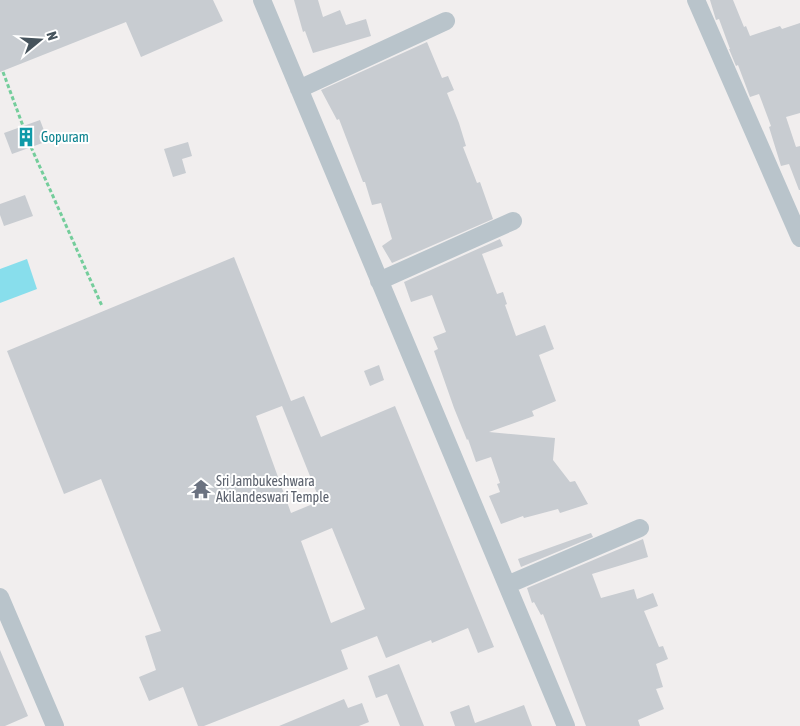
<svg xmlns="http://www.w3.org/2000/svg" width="800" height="726" font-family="'Asap Condensed',sans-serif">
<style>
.water{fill:#88deec}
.building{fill:#c8ccd1;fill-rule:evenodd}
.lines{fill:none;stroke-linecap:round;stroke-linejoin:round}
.path{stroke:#74cd9b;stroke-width:3;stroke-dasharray:4 2.5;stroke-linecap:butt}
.minor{stroke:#b9c4cb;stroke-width:18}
.labels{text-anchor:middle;stroke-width:4;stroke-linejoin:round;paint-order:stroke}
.culture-label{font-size:14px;fill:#0d838f;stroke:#fff;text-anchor:start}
.worship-label{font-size:14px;fill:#5b616d;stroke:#fff;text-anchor:start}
</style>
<rect width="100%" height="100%" fill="#f1eeee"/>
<path class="water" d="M27 259 37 289 0 303V269Z"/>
<path class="building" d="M0 0H213L223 21 141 57 126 22 0 72Z
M294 0H318L323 17 340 10 346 25 366 19 371 36 313 53 305 31 303 32Z
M710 0H733L744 27 746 26 750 36 780 26 782 29 800 23V113L786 117 796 147 800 146V190H799L789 164 781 166 769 127 771 126 759 94 750 97 738 65 736 66 729 49H730L719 19 716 20Z
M427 42 442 78 448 76 454 90 447 93 459 123 466 146 463 147 477 183 480 182 493 219 392 263 382 246 392 239 381 203 372 205 365 182H363L339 119 337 120 321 90Z
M40 120 48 141 12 154 4 133Z
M188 142 192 156 182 159 186 173 173 177 164 149Z
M25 195 33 216 4 226 0 215V204Z
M500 239 503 246 482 254 497 294 503 292 507 304 505 305 516 336 545 325 554 349 539 355 556 401 532 411 534 416 489 432 555 438 553 460 570 482 575 481 588 504 560 513 558 509 524 518 523 516 501 524 489 496 500 492 497 484 500 483 491 457 476 462 468 439 467 440 454 408 434 351 438 349 433 337 446 332 432 295 411 302 404 282Z
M234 257 291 401 304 396 321 437 395 406 494 647 478 653 468 628 432 643 431 640 386 658 377 636 341 650 348 669 204 726H198L183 687 149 701 139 677 156 670 145 636 161 631 101 479 64 494 7 351ZM282 406 320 501 291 513 256 416ZM332 528 365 609 331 623 301 541Z
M379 365 384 380 370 386 364 371Z
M591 533 593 537 521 567 518 559Z
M643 539 648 557 592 574 601 598 634 589 637 599 653 593 658 606 644 611 659 647 663 646 668 659 656 664 663 687 656 689 664 709 638 720 640 726H586L543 614 541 615 534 602 532 603 527 588Z
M0 650 28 716 5 726H0Z
M399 664 424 726H400L387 694 376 698 368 676Z
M344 699 348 708 362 703 369 722 359 726H279Z
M469 705 475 723 524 705 532 726H455L450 712Z"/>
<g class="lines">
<path class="path" d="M3 72 23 126
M31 147 102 306"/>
<path class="minor" d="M262 0 566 726
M696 0 800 238
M299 89 446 21
M379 281 513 221
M507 585 640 528
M0 597 55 726"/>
</g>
<defs>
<symbol id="building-bare" viewBox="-9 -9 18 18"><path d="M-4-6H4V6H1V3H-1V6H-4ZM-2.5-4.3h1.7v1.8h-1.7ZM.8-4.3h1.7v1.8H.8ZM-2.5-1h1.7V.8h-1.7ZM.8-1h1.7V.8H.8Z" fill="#0f9aa8" stroke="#fff" stroke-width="2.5" paint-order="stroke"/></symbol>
<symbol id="temple-bare" viewBox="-9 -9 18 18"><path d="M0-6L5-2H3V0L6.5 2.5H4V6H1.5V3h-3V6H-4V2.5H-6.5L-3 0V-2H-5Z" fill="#6b7280" stroke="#fff" stroke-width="2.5" paint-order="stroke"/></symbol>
</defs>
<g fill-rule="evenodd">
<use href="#building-bare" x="12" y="123" width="28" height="28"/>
<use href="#temple-bare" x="187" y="475" width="28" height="28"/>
</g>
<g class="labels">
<g class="culture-label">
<text x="41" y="142">Gopuram</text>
</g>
<g class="worship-label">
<text x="216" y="486">Sri Jambukeshwara<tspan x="216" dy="16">Akilandeswari Temple</tspan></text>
</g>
</g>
<g transform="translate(40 40) rotate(72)" stroke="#ffffff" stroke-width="4" paint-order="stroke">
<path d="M0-4L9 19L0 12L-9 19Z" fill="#46535c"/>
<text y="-8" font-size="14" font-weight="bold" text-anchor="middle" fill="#46535c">N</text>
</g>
</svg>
